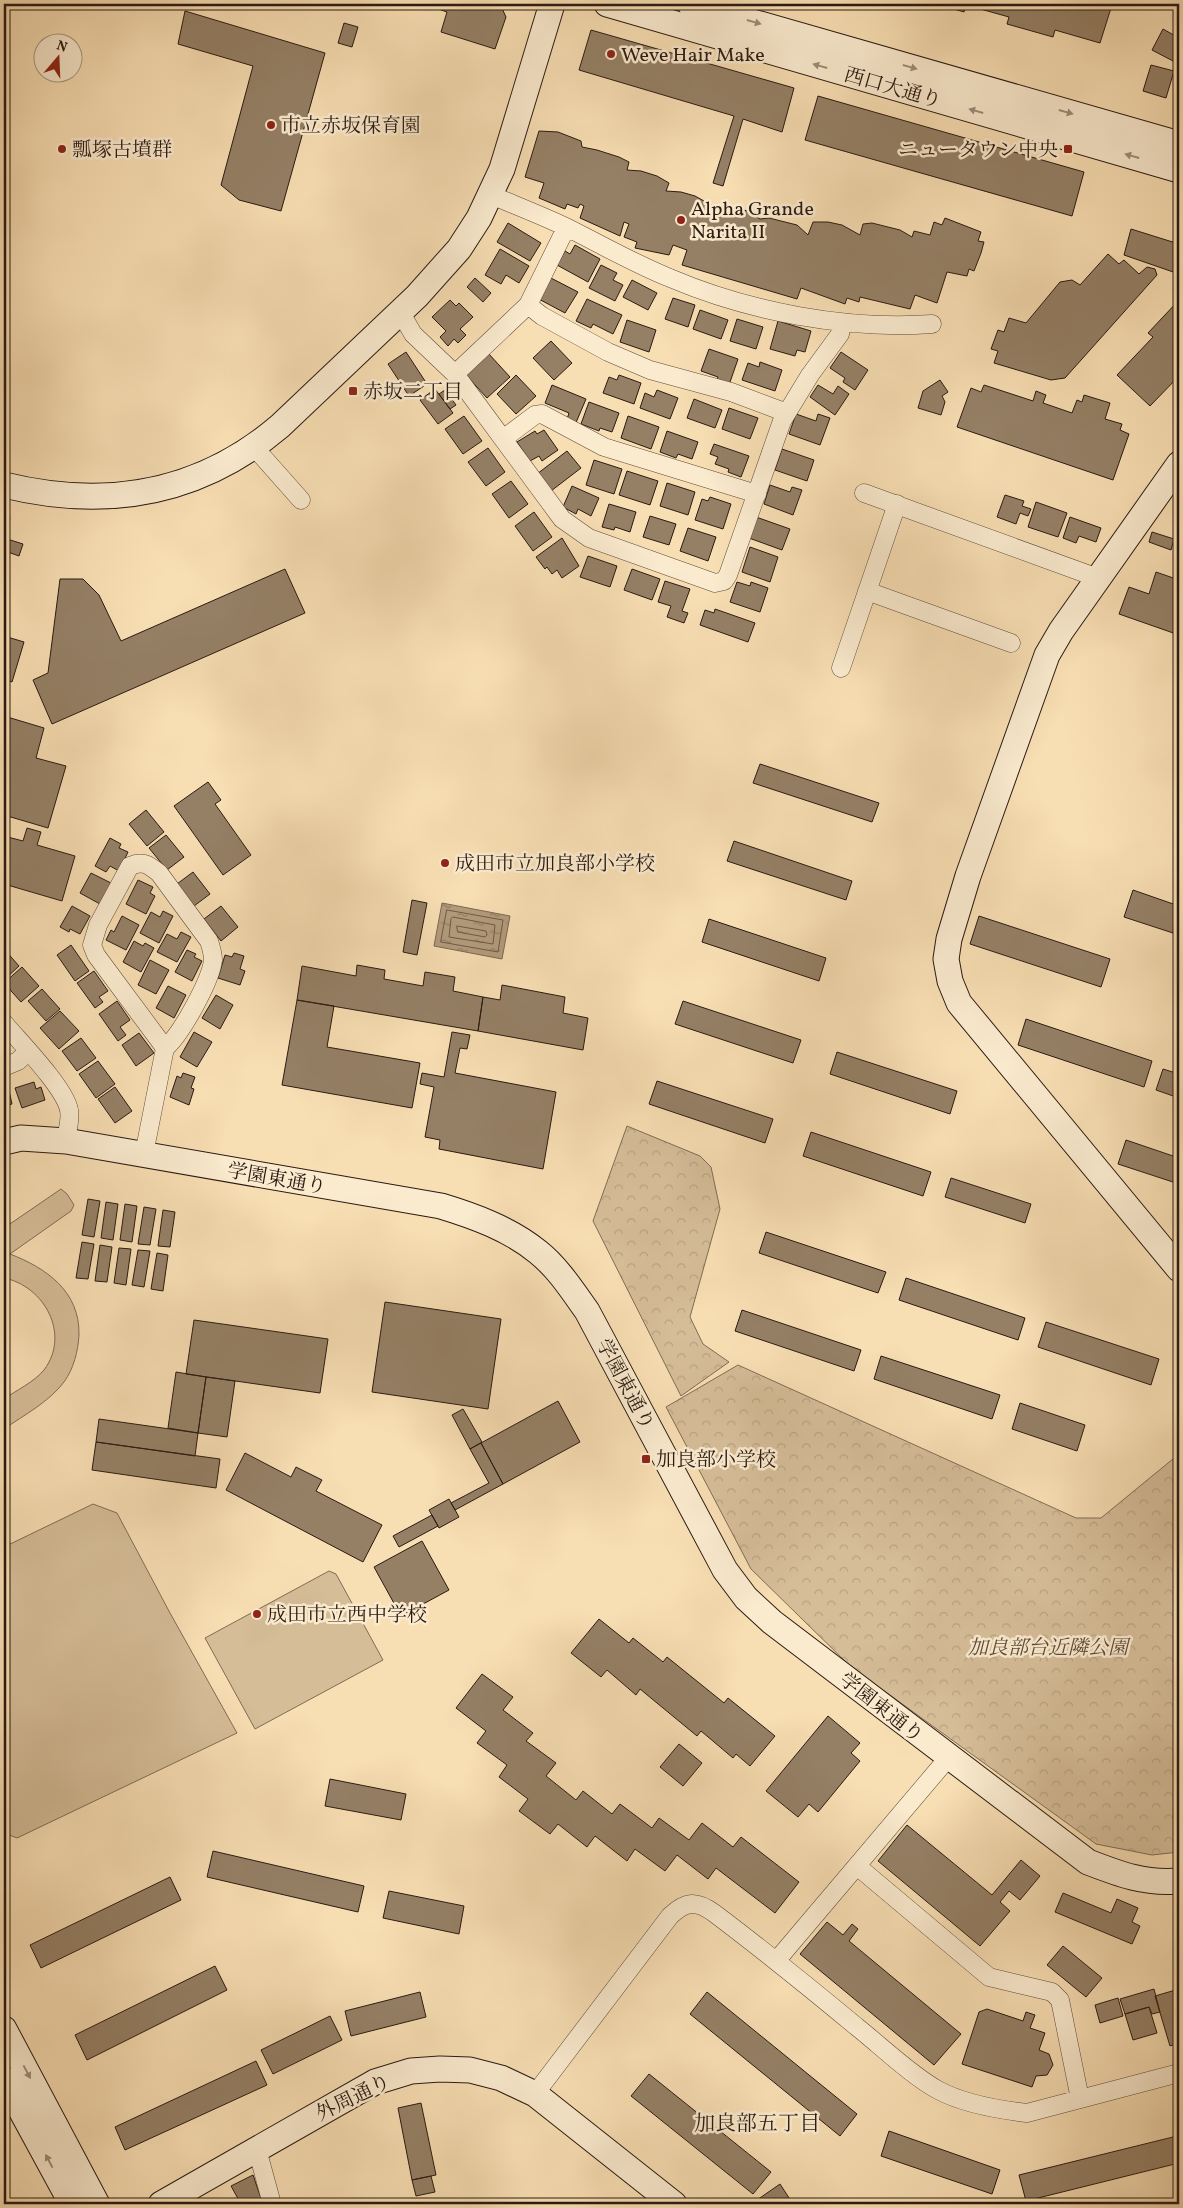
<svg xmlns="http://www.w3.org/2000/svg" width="1183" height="2208" font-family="Vollkorn,'Noto Serif JP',serif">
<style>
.park{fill:url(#park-crowns);stroke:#806c55}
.garden{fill:#d5bd98;stroke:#806c55}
.water{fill:url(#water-ripples);stroke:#7c6752}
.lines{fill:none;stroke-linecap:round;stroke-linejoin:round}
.shore{stroke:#6e5a47;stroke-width:1}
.building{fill:#958066;stroke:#2a1a12}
.street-casing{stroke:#5e4b3a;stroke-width:19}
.secondary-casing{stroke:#2a1a12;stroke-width:27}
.street{stroke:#faeace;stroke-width:18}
.secondary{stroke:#faeace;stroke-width:25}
.oneway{fill:#9c8c79}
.poi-dot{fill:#8f2418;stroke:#faeace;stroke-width:2}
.labels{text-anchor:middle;stroke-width:5;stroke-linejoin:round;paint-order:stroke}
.poi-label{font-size:20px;fill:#2a1a12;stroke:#faeace;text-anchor:start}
.street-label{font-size:20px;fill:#2a1a12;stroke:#faeace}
.park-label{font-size:20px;font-style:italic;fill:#5d4b3a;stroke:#faeace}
.neighbourhood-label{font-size:21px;fill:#2a1a12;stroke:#faeace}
</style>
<defs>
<pattern id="park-crowns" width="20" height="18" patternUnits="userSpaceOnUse" patternTransform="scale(1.25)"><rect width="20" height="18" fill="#d5bd98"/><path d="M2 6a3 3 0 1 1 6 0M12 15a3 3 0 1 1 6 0" fill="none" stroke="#b7a282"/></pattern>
<pattern id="water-ripples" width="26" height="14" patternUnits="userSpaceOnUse" patternTransform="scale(1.25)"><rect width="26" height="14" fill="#b29b7c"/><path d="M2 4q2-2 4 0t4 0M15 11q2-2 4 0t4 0" fill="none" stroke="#917e64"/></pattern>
</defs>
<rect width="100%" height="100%" fill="#f8deb3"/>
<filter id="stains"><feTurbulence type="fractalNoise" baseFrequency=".004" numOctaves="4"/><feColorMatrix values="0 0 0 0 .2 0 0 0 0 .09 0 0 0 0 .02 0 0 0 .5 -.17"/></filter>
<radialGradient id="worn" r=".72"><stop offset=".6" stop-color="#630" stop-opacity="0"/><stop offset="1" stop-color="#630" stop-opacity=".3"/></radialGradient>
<path class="park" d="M627 1126 700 1156 711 1167 720 1209 690 1317 703 1344 729 1362 681 1396 593 1221Z
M738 1365 1076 1518H1101L1179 1454V1852L1152 1855 1096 1844 851 1667 751 1569 666 1407Z"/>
<path class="garden" d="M61 1189 67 1194 74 1205 71 1211 10 1254C46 1268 80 1291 79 1335 78 1351 74 1368 64 1382 49 1402 24 1415 4 1429V1399C17 1390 34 1382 44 1370 71 1334 44 1286 4 1278V1228Z
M93 1504 117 1513 170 1613 237 1733 17 1838 4 1833V1547Z
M329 1571 336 1574 383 1660 255 1729 205 1638Z"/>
<path class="water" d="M442 903 510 916 502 959 434 946Z"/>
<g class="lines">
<path class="shore" d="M447 910 503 920 498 952 441 942Z
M453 917 495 925 493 944 449 937 451 919Z
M457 926 486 931 487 935 485 937 458 932Z"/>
</g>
<path class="building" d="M434 4H500L506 17 495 49 441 32 447 12 433 7Z
M937 4H1098L1111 8 1100 43 1055 30 1053 37 1007 24 1009 17 966 5 964 12Z
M185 11 325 53 281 211 239 200 221 185 253 66 178 44Z
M344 23 358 27 352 47 338 43Z
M1163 29 1179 38V50L1173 61 1152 50Z
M591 30 794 88 782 132 743 119 723 186 713 183 734 116 579 70Z
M1151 65 1174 71 1166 98 1143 91Z
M818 96 1084 172 1072 216 805 140Z
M539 131 558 132 581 141 582 147 597 150 619 157 629 162 627 170 641 171 657 176 669 183 666 191 681 192 695 196 713 206 735 207 747 211 760 219 769 218 797 225 808 235 813 222H828L842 225 860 235 863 224 872 223 900 230 912 237 914 231 930 235 934 222 942 225 945 218 981 232 978 241 984 242 981 253 974 271 969 269 967 276 947 272 937 303 915 295 910 309 860 297 859 302 847 298 845 304 801 288 797 299 682 265 687 250 673 245 669 255 635 248 637 242 624 237 629 224 624 222 620 236 580 218 584 206 580 204 578 208 567 204 565 209 539 198 544 183 525 177Z
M508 223 541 243 530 261 497 242Z
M1131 229 1179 244V274L1124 255Z
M575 245 600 259 588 282 557 265 565 251 570 254Z
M500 249 529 266 519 283 506 275 501 284 485 275Z
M1108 254 1119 264 1124 260 1139 274 1147 267 1155 269 1157 275 1065 378 1051 380 994 363 998 351 991 349 998 330 1004 332 1009 318 1026 323 1060 282 1072 280 1080 285Z
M601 265 617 273 613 280 623 285 615 301 589 288Z
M547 276 578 292 565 313 535 297Z
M475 278 491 293 483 302 467 287Z
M632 280 657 293 648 310 623 297Z
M673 298 695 305 688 327 665 319Z
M587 299 622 315 613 334 593 324 591 328 576 321Z
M450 300 456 306 459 303 473 317 460 329 466 335 458 343 454 339 448 346 440 337 446 331 432 317Z
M1179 300V376L1150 406 1117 375 1153 337 1148 333Z
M700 310 728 320 721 339 693 329Z
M737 319 763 327 756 349 730 341Z
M627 320 656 330 649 352 620 342Z
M778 321 811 331 805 352 797 350 795 356 770 349Z
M551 341 572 363 554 380 533 358Z
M709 349 738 359 729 385 717 380 718 377 701 371Z
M406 352 427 384 409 396 388 364Z
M841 352 868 370 855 390 843 382 845 378 830 368Z
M488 353 510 377 487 398 465 374Z
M760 362 782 370 775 391 742 380 748 363 759 367Z
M516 375 536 396 516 414 497 394Z
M619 375 641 383 634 404 603 393 609 377 617 380Z
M940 380 948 392 942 396 945 402 941 415 918 408 923 391Z
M552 385 586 399 575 425 566 422 569 413 545 403Z
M818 385 833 394 838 386 849 394 835 415 810 397Z
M984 385 1033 401 1036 391 1046 395 1043 403 1072 413 1077 400 1082 402 1084 395 1110 403 1105 419 1122 424 1120 430 1129 434 1113 480 957 427 971 388 981 392Z
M435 389 453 413 438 424 420 400Z
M445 390 456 405 450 409 439 394Z
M657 390 678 398 670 419 640 408 645 393 654 397Z
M694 399 722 410 715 428 687 418Z
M589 402 619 413 612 432 600 428 599 431 581 424Z
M729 408 758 418 750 439 722 429Z
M796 414 816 421 818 414 830 418 820 445 789 434Z
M464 416 482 441 463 454 445 429Z
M628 416 659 427 651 449 621 438Z
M544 430 558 450 542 461 539 456 530 461 517 442 535 431 537 434Z
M667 431 698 442 692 459 678 454 676 458 660 452Z
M714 444 749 456 741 477 728 472 729 469 715 464 718 457 710 454Z
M488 448 505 472 486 486 468 462Z
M782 449 814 460 807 481 775 470Z
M567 451 581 468 551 491 537 474Z
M594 460 622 469 614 494 586 485Z
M627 471 658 481 650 505 619 495Z
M511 481 528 504 509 518 492 494Z
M667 483 695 492 688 515 660 506Z
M770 485 790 492 792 487 802 490 793 515 764 504Z
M572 486 599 498 591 516 578 509 576 514 563 507Z
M1005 495 1024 501 1022 506 1031 509 1028 516 1020 513 1016 524 997 517Z
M710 497 731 504 723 529 695 520 702 499 708 501Z
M1036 502 1067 513 1058 537 1028 527Z
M609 504 636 512 630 532 615 527 614 530 602 527Z
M534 512 552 537 533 551 515 526Z
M4 516 10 518 4 538 23 544 19 556 5 551 4 555Z
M650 516 676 524 669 545 643 537Z
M756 517 790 529 782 550 749 538Z
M1070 517 1101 528 1096 542 1079 536 1076 543 1063 538Z
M688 528 716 537 708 561 680 551Z
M1152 532 1174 539 1171 550 1149 542Z
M562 538 579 566 562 578 557 570 552 574 547 567 545 569 536 557Z
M750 547 778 557 770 582 742 572Z
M588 556 617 566 610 587 580 577Z
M285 569 305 613 52 724 33 680 48 673 60 579H83L99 595 121 641Z
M632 569 660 579 652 600 624 590Z
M1156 572 1179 580V635L1119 614 1129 587 1149 594Z
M665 581 690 589 682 611 688 613 684 623 667 617 671 606 658 602Z
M737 582 750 586 751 582 768 588 760 612 730 602Z
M715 609 755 623 748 642 700 625 705 610 714 613Z
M4 636 24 642 12 682 4 679Z
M4 716 44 728 36 758 66 766 48 828 4 815Z
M760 764 879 803 872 822 753 783Z
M208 782 221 800 215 804 251 855 223 875 174 806Z
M146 810 164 832 147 846 129 824Z
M27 828 41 832 37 845 75 856 62 901 4 884V836L23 841Z
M166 835 184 857 167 870 149 848Z
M110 838 121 844 119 848 128 852 119 871 110 866 106 872 95 866Z
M734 841 852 881 846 900 727 861Z
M193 872 210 894 194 906 177 884Z
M91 873 111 883 100 904 80 893Z
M138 880 153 887 150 893 155 896 146 914 126 904Z
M1133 890 1179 906V935L1124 917Z
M412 900 427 903 417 955 403 952Z
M72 906 90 916 80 934 70 929 69 932 60 927Z
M221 906 238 927 221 941 204 919Z
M163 911 173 916 159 943 140 933 151 912 160 917Z
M122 916 139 925 126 950 106 940 111 930 114 932Z
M979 916 1110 959 1101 987 970 944Z
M709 919 826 958 819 981 702 942Z
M181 932 191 937 177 962 157 952 167 934 177 939Z
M134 941 143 946 145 943 154 948 141 972 123 962Z
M71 945 89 971 75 981 57 955Z
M4 949 19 966 4 980Z
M187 950 196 954 194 957 202 961 192 981 175 972Z
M234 953 244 956 240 969 245 971 240 985 218 978 225 955 232 957Z
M150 960 169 970 156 994 138 985Z
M357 965 385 970 384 979 423 986 425 972 455 977 453 991 483 997 478 1031 297 1000 302 966 356 976Z
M22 967 39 986 21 1002 4 983Z
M94 971 108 991 99 997 103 1002 95 1008 77 983Z
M502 985 565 997 563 1013 588 1018 583 1050 478 1031 483 997 500 1000Z
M168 986 186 995 174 1018 156 1008Z
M42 989 60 1009 46 1021 28 1001Z
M216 995 233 1005 220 1029 202 1018Z
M297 1000 334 1006 327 1047 420 1063 412 1108 282 1085Z
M117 1001 130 1020 120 1027 126 1035 118 1041 99 1014Z
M683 1001 801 1040 793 1063 675 1024Z
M60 1011 79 1031 59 1049 40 1028Z
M1026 1019 1152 1061 1144 1087 1018 1045Z
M194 1032 212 1042 197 1067 180 1057Z
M452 1032 470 1035 467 1049 460 1048 455 1073 556 1092 543 1169 439 1149 440 1140 425 1137 434 1087 420 1084 422 1073 444 1077Z
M139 1033 154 1053 136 1066 122 1045Z
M81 1038 96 1058 77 1071 62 1051Z
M837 1052 957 1091 950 1114 830 1074Z
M98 1061 115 1084 96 1098 79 1074Z
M1163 1069 1179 1074V1098L1156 1090Z
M183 1073 195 1077 191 1088 194 1089 189 1105 170 1097 177 1076 181 1078Z
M657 1081 773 1119 765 1143 649 1104Z
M34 1082 36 1089 41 1087 45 1100 22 1108 15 1088Z
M8 1086 12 1104 4 1106V1087Z
M115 1087 132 1111 115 1123 98 1099Z
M811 1132 931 1172 923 1196 803 1156Z
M1126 1140 1179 1158V1184L1118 1164Z
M951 1178 1031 1204 1025 1223 945 1197Z
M88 1199 100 1201 94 1237 82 1235Z
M106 1202 118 1204 113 1240 101 1238Z
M125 1204 137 1206 132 1242 120 1240Z
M144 1207 156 1209 150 1245 138 1244Z
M163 1210 175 1212 170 1247 158 1246Z
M766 1232 886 1272 878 1293 759 1253Z
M82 1242 94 1244 88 1279 76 1278Z
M100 1245 112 1247 107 1282 95 1281Z
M119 1248 131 1249 126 1285 114 1283Z
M138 1250 150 1251 144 1287 132 1285Z
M157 1253 168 1255 163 1291 151 1289Z
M906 1278 1025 1318 1018 1340 899 1300Z
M385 1302 501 1319 488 1409 372 1392Z
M742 1310 861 1350 854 1371 735 1331Z
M194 1320 328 1339 320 1393 186 1374Z
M1046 1322 1159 1359 1151 1385 1038 1347Z
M881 1356 1000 1395 992 1419 874 1379Z
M176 1372 206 1377 198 1433 168 1428Z
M206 1377 235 1381 227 1437 198 1433Z
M558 1401 580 1442 503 1484 481 1443Z
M1020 1403 1085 1425 1077 1451 1012 1429Z
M463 1409 482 1442 470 1449 452 1415Z
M99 1419 198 1433 195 1456 96 1442Z
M96 1442 220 1459 216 1488 92 1470Z
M481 1443 503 1484 455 1510 451 1503 489 1483 470 1449Z
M245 1453 291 1477 296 1467 322 1480 316 1491 382 1525 363 1562 226 1490Z
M449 1499 459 1517 439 1528 429 1510Z
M432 1515 438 1526 399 1547 393 1536Z
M422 1541 449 1590 401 1616 374 1567Z
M599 1619 629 1643 633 1638 663 1662 667 1657 724 1703 728 1698 775 1736 750 1766 736 1754 733 1758 701 1731 697 1736 640 1689 636 1695 607 1670 601 1677 571 1653Z
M482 1674 513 1697 503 1710 533 1733 526 1741 556 1763 546 1776 576 1800 583 1791 612 1814 620 1804 652 1828 659 1818 689 1840 702 1823 733 1847 741 1837 799 1882 775 1913 716 1868 708 1879 677 1855 665 1871 635 1849 627 1861 595 1836 587 1847 558 1824 550 1834 519 1811 528 1799 499 1777 507 1765 477 1743 486 1731 456 1708Z
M828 1716 860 1743 851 1753 860 1761 818 1812 809 1804 798 1817 766 1791Z
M679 1744 702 1763 683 1786 660 1767Z
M330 1779 406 1794 401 1820 325 1806Z
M907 1825 992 1895 1021 1860 1040 1876 1020 1900 1009 1891 1000 1902 1010 1911 980 1946 878 1861Z
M213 1851 364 1886 358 1912 207 1877Z
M170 1877 181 1900 41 1968 30 1945Z
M389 1891 464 1906 459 1934 383 1918Z
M1063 1893 1111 1913 1117 1899 1138 1908 1132 1922 1140 1926 1132 1944 1055 1912Z
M827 1922 843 1935 852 1924 858 1929 849 1941 961 2034 934 2065 800 1954Z
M1063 1946 1102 1978 1086 1997 1047 1965Z
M215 1966 227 1990 87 2060 75 2035Z
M1154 1989 1160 2012 1152 2014 1149 2007 1125 2014 1120 1999Z
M1179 1989V2043L1170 2046 1155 1996Z
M420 1992 426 2017 351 2036 345 2011Z
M707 1992 857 2114 840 2136 690 2014Z
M1118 1998 1123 2016 1100 2023 1095 2005Z
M1149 2007 1157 2033 1133 2040 1125 2014Z
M987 2009 1023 2021 1026 2012 1035 2015 1030 2028 1045 2033 1039 2050 1049 2054 1053 2065 1047 2075 1036 2076 1032 2087 962 2064 979 2012Z
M330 2016 342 2040 273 2074 261 2050Z
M256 2061 267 2085 125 2150 115 2127Z
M649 2074 771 2172 753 2194 631 2096Z
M421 2103 436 2175 412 2180 398 2108Z
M889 2131 1000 2170 992 2194 881 2156Z
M1173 2137 1179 2163 1026 2201 1019 2175Z
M253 2175 263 2204H241L231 2186Z
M431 2176 435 2192 416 2196 412 2180Z
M780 2184 793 2204H760L757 2200Z
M434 2199 435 2204H390Z"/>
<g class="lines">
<defs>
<path id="street" d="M491 195C517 206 543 216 568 228 602 245 635 264 670 278 750 312 846 330 932 324
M528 305 542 316 608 352 650 370 731 392 787 413
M401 313 413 334 455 374 562 519 589 538 715 583 724 581 728 575 782 421 810 375 840 334 842 323
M455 374 528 305 566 228
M503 439 535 415 542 414 604 447 757 494
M254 447 301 500
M864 493 1098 578
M867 591 1011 643
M841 668 897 504
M4 1023C20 1042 65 1088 69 1110 71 1119 67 1131 66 1141
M4 1067 18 1061 28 1052
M144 1154 165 1048 96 955 92 945 98 925 130 866C143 860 149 865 159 873L209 941C211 947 213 953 213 960 211 980 181 1035 165 1048
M857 1866 989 1977 1052 1992 1060 2000 1080 2099
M777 1960 948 1758
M535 2094 670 1916C686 1901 696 1900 714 1913 763 1950 810 1988 857 2027 881 2046 912 2076 938 2090 962 2103 1001 2110 1027 2113L1179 2073
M257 2149 272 2204"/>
<path id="secondary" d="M607 4 1179 170
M690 4 1179 144
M1179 464 1061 631 1047 655 968 876 949 939 946 959 950 981 959 1003 1179 1269
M4 485C106 510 200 494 280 426L417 296 459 249 479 218 502 169 552 4
M4 1142 21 1138 66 1141 441 1206C474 1216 510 1229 538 1252 558 1268 572 1290 587 1311L725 1570 746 1598 772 1622 1088 1862C1119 1874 1145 1884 1179 1881
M4 2029 97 2204
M4 2079 72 2204
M161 2204 375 2082 411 2071 440 2069 470 2070 501 2078 535 2094 674 2204"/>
</defs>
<use href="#street" class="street-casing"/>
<use href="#secondary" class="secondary-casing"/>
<use href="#street" class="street"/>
<use href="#secondary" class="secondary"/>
</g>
<defs><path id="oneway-solid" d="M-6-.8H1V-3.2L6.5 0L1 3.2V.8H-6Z" transform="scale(1.25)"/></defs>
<g class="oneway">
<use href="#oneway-solid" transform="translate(754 22) rotate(16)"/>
<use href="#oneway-solid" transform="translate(820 66) rotate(-164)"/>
<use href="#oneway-solid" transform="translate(910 67) rotate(16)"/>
<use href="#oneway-solid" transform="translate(976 111) rotate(-164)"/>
<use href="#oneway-solid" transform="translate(1066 112) rotate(16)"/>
<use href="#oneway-solid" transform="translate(1132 156) rotate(-164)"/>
<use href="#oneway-solid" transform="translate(27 2072) rotate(62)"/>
<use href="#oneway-solid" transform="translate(49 2161) rotate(-118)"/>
</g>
<g class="poi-dot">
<circle cx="611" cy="54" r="5"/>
<circle cx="271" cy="125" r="5"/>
<circle cx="62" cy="149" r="5"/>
<rect x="1063" y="144" width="10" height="10" rx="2.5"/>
<circle cx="681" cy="220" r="5"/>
<rect x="348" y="386" width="10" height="10" rx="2.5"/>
<circle cx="445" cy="863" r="5"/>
<rect x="641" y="1454" width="10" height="10" rx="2.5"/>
<circle cx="257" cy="1614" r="5"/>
</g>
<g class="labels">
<g class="poi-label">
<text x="621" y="61">Weve Hair Make</text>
<text x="281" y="132">市立赤坂保育園</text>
<text x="72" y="156">瓢塚古墳群</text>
<text x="1058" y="156" text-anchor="end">ニュータウン中央</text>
<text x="691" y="215">Alpha Grande<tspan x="691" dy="23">Narita II</tspan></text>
<text x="363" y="398">赤坂二丁目</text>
<text x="455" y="870">成田市立加良部小学校</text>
<text x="656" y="1466">加良部小学校</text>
<text x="267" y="1621">成田市立西中学校</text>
</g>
<g class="street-label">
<text transform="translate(893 87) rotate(16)" y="7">西口大通り</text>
<text transform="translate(277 1178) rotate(10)" y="7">学園東通り</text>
<text transform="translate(626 1384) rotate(62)" y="7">学園東通り</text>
<text transform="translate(882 1707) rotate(38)" y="7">学園東通り</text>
<text transform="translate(353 2097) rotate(-26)" y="7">外周通り</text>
</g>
<g class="park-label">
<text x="1048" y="1654">加良部台近隣公園</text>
</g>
<g class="neighbourhood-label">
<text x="757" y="2130">加良部五丁目</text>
</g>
</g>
<rect width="1183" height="2208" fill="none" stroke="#f8deb3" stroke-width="20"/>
<rect x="5" y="5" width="1173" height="2198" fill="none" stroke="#2a1a12" stroke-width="2.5"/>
<rect x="10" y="10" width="1163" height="2188" fill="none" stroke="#2a1a12"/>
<g transform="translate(58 58) rotate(19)"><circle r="24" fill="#faeace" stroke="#a79783"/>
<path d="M0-4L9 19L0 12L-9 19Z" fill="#8f2418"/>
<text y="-8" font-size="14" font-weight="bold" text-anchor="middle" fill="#2a1a12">N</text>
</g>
<rect width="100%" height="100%" filter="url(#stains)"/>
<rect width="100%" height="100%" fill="url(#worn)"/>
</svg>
